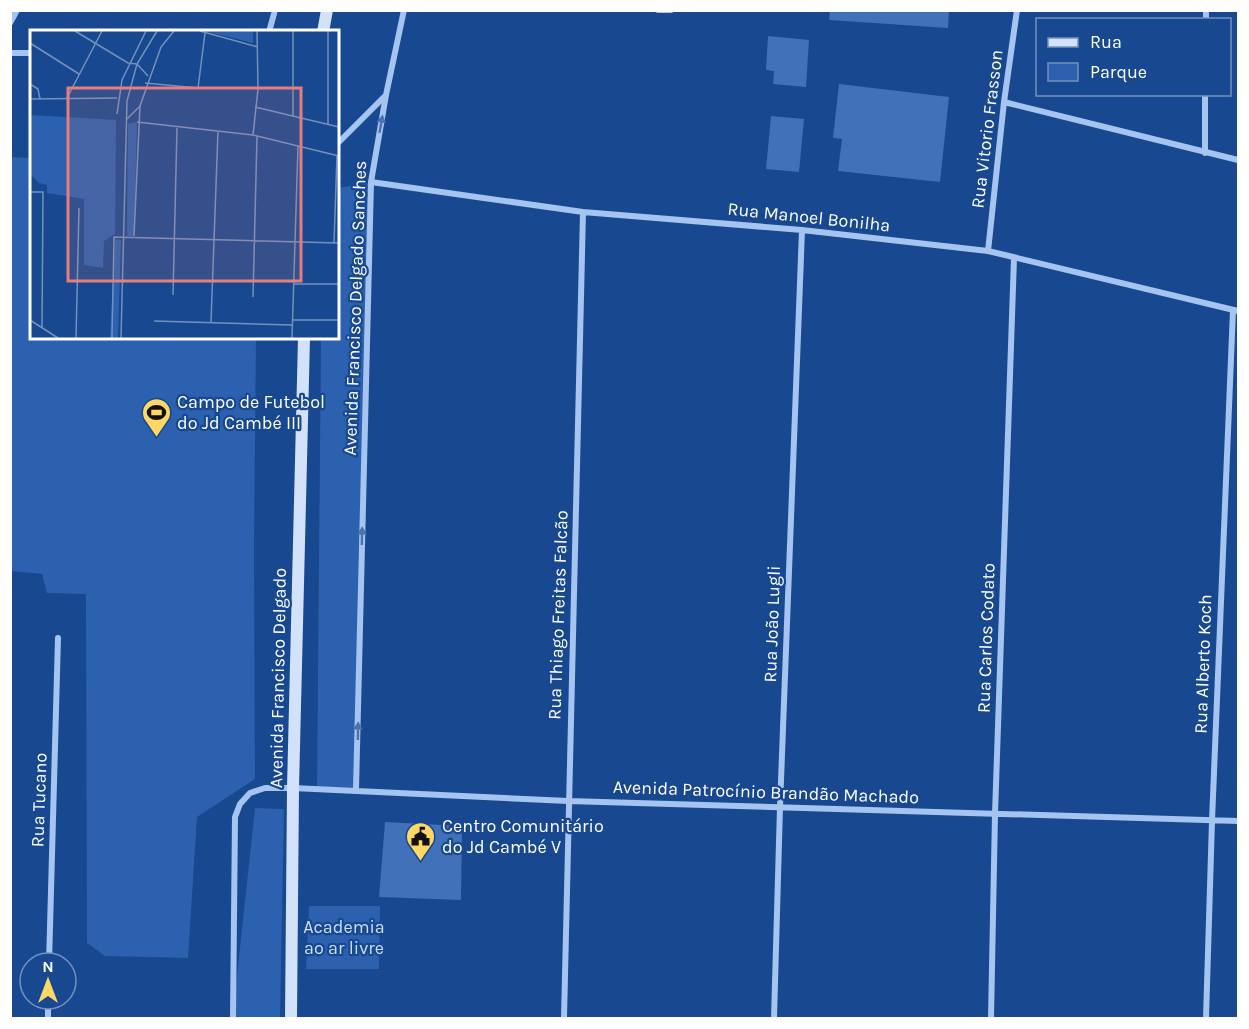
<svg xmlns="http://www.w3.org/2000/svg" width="1249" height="1029" font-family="Karla,sans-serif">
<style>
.green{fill:#2b61ae}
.building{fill:#4171b8}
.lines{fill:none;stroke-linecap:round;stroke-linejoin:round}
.street{stroke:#a5c4ef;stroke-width:6}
.secondary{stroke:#d3e2fb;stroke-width:12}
.oneway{fill:#4973b1}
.labels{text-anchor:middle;stroke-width:4.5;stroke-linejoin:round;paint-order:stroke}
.street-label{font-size:18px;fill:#fff;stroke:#18488f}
.poi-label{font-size:18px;fill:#fff;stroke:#18488f;text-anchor:start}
.park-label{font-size:18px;fill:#cbdffb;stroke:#18488f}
.inset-road{fill:none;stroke:#7491bc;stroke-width:1.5}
.view{fill:#e67e7e;fill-opacity:0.15;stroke:#e67e7e;stroke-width:3}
.inset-edge{fill:none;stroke:#fff;stroke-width:3}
</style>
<rect width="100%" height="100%" fill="#18488f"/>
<path class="green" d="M10 157 31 158 32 338H256L254 548 255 779 197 817 188 958 105 956 87 943 86 594 47 593 42 574 11 571Z
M371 182 354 788 317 787 321 338H338V188Z
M255 808 284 809 280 1018H234L235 994Z
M309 906H380L379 969H306Z"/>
<path class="building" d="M830 10H949L948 28 829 20Z
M768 36 809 40 806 87 773 84 774 71 766 70Z
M839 84 949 97 940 182 838 171 842 139 833 138Z
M771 116 804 119 799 172 766 169Z
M385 822 462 826 461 900 379 897Z"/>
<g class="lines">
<path class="street" d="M658 10H671
M1206 20V10
M10 23 17 10
M269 32 275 10
M10 53H32
M1004 102 1238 160
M338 143 386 95
M1205 153V94
M371 182 583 212 802 230 988 251 1238 311
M988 251 1004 102 1017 10
M356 789 371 182 386 95 404 10
M49 963 58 638
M48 1018V999
M233 1018 235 817 240 804 250 793 265 788H293L568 801 1238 821
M564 1018 583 212
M774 1018 780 807 802 230
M991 1018 995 814 1014 258
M1206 1018 1212 821 1233 310"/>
<path class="secondary" d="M323 32 327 10
M291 1018 293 788 304 338"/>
</g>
<defs><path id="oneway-solid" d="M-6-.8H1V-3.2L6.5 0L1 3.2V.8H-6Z" transform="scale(1.5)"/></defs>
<g class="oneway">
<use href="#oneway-solid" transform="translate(381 124) rotate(-80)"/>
<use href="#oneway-solid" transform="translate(362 536) rotate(-89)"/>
<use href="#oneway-solid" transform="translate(358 731) rotate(-89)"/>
</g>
<defs>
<symbol id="stadium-pin" viewBox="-11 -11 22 30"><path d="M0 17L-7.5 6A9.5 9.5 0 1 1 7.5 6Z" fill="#ffd863" stroke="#18488f"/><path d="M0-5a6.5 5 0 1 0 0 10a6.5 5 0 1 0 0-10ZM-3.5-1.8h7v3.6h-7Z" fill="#111"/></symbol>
<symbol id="civic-pin" viewBox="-11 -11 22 30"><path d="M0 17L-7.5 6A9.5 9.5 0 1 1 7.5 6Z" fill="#ffd863" stroke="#18488f"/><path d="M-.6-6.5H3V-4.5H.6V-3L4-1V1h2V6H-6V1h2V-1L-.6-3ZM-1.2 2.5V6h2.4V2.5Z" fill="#111"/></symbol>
</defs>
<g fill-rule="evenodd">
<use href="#stadium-pin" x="140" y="396" width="33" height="45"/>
<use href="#civic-pin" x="404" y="820" width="33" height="45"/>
</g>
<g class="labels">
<g class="street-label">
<text transform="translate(987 129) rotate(-83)" y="6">Rua Vitorio Frasson</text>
<text transform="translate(809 217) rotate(6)" y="6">Rua Manoel Bonilha</text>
<text transform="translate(355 308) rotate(-88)" y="6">Avenida Francisco Delgado Sanches</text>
<text transform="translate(558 615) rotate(-88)" y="6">Rua Thiago Freitas Falcão</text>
<text transform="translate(772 624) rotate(-88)" y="6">Rua João Lugli</text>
<text transform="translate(986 638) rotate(-88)" y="6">Rua Carlos Codato</text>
<text transform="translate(1203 664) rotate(-88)" y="6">Rua Alberto Koch</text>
<text transform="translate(278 678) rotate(-89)" y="6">Avenida Francisco Delgado</text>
<text transform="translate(766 792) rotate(2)" y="6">Avenida Patrocínio Brandão Machado</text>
<text transform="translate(39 800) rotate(-88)" y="6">Rua Tucano</text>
</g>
<g class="poi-label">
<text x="177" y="408">Campo de Futebol<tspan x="177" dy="21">do Jd Cambé III</tspan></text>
<text x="442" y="832">Centro Comunitário<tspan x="442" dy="21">do Jd Cambé V</tspan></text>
</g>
<g class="park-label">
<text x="344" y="933">Academia<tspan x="344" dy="21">ao ar livre</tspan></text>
</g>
</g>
<g transform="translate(30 30)">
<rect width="309" height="309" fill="#18488f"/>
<path d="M175 1H223V13ZM0 85 86 90 85 204 74 211 73 238 54 235V169L17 163V155L9 153 0 144ZM107 92 104 206H97L98 94ZM85 209 91 210 88 308H80Z" fill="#2b61ae"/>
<path class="inset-road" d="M45 1 98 33 107 34 118 46M170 1 228 17M0 13 49 44M115 53 168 58 175 3M0 54 8 59 10 69M37 68 72 1M0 69 87 68M225 77 309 97M87 84 92 50 116 1M263 87V1M97 89 110 76M107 92 223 105 309 126M298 94V1M223 105 228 59 227 1M0 162H13L12 297M104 206 110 76 131 17 144 1M304 213 307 125M263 254H309M143 265 147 98M223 267 227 106M0 290 28 308M262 290H309M124 291 262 295M181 292 188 101M46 308 49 178M82 308 84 207 309 213M91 308 97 71 107 34 127 1M262 308 268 116"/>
<path class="view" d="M38 58H271V251H38Z"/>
<rect width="309" height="309" class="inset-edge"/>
</g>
<rect width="1249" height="1029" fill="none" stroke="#ffffff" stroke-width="24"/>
<rect x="1036" y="18" width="195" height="78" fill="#18488f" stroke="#7491bc" stroke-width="1.5"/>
<rect x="1048" y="38" width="30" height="9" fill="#d3e2fb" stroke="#7491bc" stroke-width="1.5"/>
<text x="1090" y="48" font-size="18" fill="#ffffff">Rua</text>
<rect x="1048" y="63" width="30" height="18" fill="#2b61ae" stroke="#7491bc" stroke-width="1.5"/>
<text x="1090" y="78" font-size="18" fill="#ffffff">Parque</text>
<g transform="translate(48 981)"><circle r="28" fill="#18488f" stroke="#7491bc" stroke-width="1.5"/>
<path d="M0-4.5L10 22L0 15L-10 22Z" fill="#ffd863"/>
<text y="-9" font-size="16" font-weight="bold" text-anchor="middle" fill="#ffffff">N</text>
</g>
</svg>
